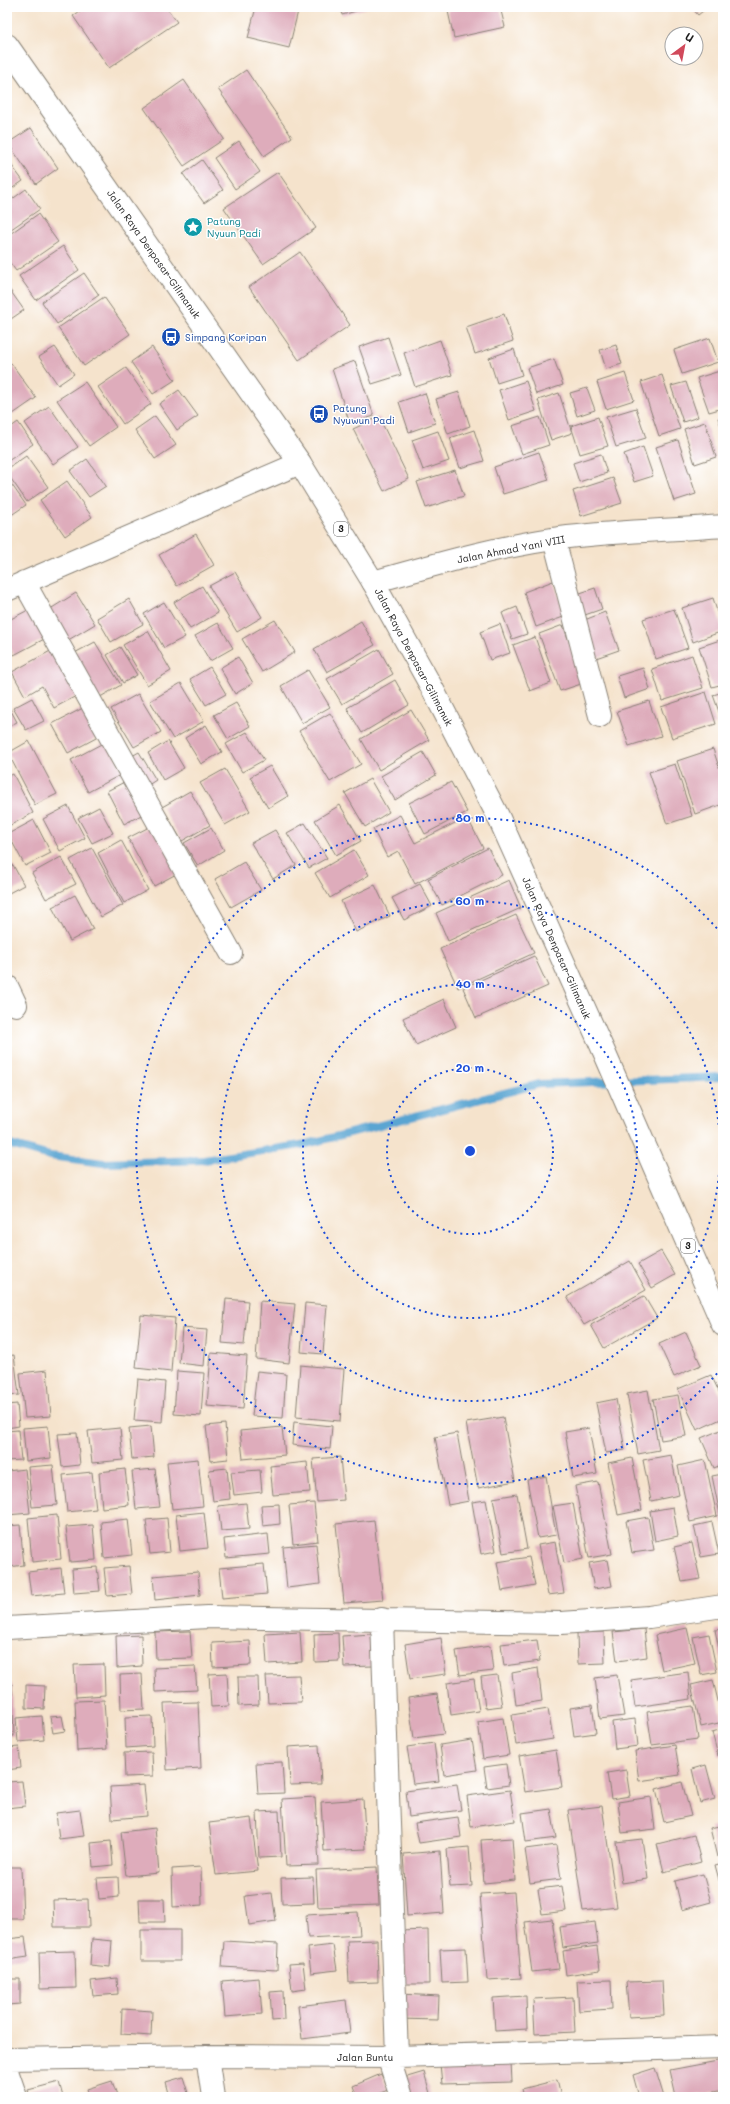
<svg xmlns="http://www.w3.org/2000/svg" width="730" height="2104" font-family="Mali,sans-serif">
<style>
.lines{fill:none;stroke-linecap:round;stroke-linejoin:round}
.stream{stroke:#5aa5d2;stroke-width:8}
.building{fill:#deacbb}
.minor-casing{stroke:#888074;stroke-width:24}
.tertiary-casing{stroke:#888074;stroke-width:24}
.trunk-casing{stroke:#888074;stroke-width:24}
.minor{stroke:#fff;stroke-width:22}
.tertiary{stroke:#fff;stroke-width:22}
.trunk{stroke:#fff;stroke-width:22}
.ring{fill:none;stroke:#1d4ed8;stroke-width:2;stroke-dasharray:2 4}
.labels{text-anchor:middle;stroke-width:3;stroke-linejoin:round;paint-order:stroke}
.shield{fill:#fff;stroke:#606060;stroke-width:1}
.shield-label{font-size:9px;font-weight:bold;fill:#1c1c1c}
.culture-label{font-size:10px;fill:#0d838f;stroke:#fff;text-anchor:start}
.street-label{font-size:10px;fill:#1c1c1c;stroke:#fff}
.transit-label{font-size:10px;fill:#164399;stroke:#fff;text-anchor:start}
.centre{fill:#1d4ed8;stroke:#fff;stroke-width:2}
.ring-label{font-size:12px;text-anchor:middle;font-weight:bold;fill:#1d4ed8;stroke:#fff;stroke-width:3;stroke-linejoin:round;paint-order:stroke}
</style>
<rect width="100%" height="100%" fill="#fff"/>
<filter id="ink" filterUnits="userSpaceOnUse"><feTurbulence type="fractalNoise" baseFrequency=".025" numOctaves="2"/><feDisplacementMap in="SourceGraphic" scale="8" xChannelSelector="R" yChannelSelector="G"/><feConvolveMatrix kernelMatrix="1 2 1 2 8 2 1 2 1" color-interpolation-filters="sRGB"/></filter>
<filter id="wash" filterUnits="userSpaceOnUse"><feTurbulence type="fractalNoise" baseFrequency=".012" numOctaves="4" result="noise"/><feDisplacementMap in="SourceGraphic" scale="16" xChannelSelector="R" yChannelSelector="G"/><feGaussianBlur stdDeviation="0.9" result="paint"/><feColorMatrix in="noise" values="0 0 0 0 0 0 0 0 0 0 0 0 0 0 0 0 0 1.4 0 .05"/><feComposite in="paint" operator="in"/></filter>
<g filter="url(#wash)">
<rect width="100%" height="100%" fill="#f5e3cc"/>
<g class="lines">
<path class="stream" d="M7 1144 50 1156 103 1163 204 1160 307 1144 539 1084 723 1077"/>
</g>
<g id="blocks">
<path class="building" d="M86 7H166L177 22 109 68 73 16Z
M256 7H284L298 11 289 48 248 38Z
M340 7H370L342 15Z
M447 7H500L505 27 454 38Z
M691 7H708L698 15Z
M246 70 292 137 264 156 218 89Z
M184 80 224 139 184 166 144 108Z
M31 128 58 168 36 184 8 143Z
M239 141 260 172 235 189 214 158Z
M7 159 23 181 7 192Z
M202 160 223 190 204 203 183 174Z
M278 172 316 228 263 264 224 208Z
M26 189 40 209 7 232V203Z
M38 214 58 242 16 271 7 259V236Z
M63 246 79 270 36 300 19 276Z
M300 252 350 325 299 360 249 287Z
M84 273 99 295 57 324 42 302Z
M7 286 24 310 8 321 7 320Z
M104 297 130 334 84 366 58 328Z
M504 314 513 341 475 354 466 327Z
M388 337 401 375 372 384 359 347Z
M710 338 718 362 682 374 674 350Z
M440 340 452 375 415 387 404 353Z
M616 345 622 364 606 369 600 350Z
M55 347 74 374 58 385 39 357Z
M152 347 175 380 153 394 131 362Z
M514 349 522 375 497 383 489 358Z
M554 359 563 385 536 394 527 368Z
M355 361 374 416 350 424 332 369Z
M11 363 36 398 13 414 7 405V366Z
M126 368 151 404 123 424 98 387Z
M723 370V408L709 412 697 378Z
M625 373 634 400 606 409 597 382Z
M662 375 680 429 659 436 641 382Z
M526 381 536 411 509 420 499 390Z
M85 382 116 427 89 446 57 400Z
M686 382 698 417 683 422 671 386Z
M587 388 595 410 577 416 570 393Z
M179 390 198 416 177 430 159 404Z
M459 392 470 426 448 434 436 399Z
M425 393 435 423 409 432 399 402Z
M559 393 572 433 551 440 538 400Z
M49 406 78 447 53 464 25 423Z
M636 408 646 438 616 447 606 417Z
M155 416 176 445 155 459 135 430Z
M723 416V432L718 418Z
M379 417 409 479 384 491 353 429Z
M540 417 549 445 522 454 512 426Z
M598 417 608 446 580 454 571 426Z
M18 422 33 444 8 461 7 430Z
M705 422 716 457 695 464 684 429Z
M474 430 484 461 460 468 450 438Z
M438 431 449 461 423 470 412 440Z
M678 440 696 494 674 501 656 447Z
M643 447 653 476 634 482 624 454Z
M539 452 549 480 503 494 494 467Z
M601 454 607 473 579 482 573 463Z
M26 456 48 487 27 502 7 473V469Z
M87 459 106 486 89 497 70 471Z
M455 470 464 496 426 508 417 482Z
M7 478 26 505 7 518Z
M613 478 622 503 581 516 573 491Z
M67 481 92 517 65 536 40 500Z
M196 534 214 565 177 586 159 555Z
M235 572 262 617 237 632 209 586Z
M553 581 566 616 536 627 524 592Z
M202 586 218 613 190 629 174 602Z
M595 588 602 609 582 616 574 595Z
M76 593 95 624 65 642 47 611Z
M713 598 723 631 693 642 682 608Z
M129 599 143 624 111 642 97 618Z
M164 602 185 637 164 648 144 614Z
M517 607 527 634 512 639 502 613Z
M32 608 48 637 14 655 7 641V621Z
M674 609 688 648 656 659 643 619Z
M605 612 619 650 596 658 582 621Z
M275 620 295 652 262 672 242 639Z
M361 621 375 645 327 672 314 649Z
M218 623 233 648 210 661 195 636Z
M500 624 510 653 490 660 480 632Z
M563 625 584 683 560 691 539 634Z
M148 631 171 671 147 685 123 645Z
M535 637 551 683 530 691 513 645Z
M723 639V684L712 687 699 647Z
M95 642 121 685 95 700 69 656Z
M120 647 137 675 123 683 107 655Z
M54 649 78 695 54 708 42 686 25 696 12 672Z
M379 649 393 674 342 704 327 679Z
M692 655 703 688 662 701 652 669Z
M238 657 253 683 235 694 220 668Z
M210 667 226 694 206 705 190 679Z
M643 668 650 689 624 698 617 676Z
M308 670 330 707 302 723 281 686Z
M395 680 409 705 362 733 347 708Z
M181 683 204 721 173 739 150 701Z
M706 692 716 724 672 738 661 707Z
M723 692V723L713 695Z
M138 694 161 732 134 747 111 709Z
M32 698 44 721 26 730 13 708Z
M649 701 661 736 629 746 617 711Z
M7 703 17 722 7 727Z
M236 703 250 726 228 739 214 715Z
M83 708 98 737 68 753 52 724Z
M411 710 429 740 379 770 361 739Z
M330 713 361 764 330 782 299 731Z
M206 725 222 752 201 764 185 738Z
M247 732 264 760 242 772 226 744Z
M29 741 57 794 35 805 8 753Z
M107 741 124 773 88 792 71 760Z
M168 741 184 768 163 780 148 753Z
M713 749 723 779V804L695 814 677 761Z
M139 752 156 780 142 789 125 760Z
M423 752 436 775 395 800 381 776Z
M675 764 692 816 667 824 649 772Z
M270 766 288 796 268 808 250 777Z
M225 769 250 811 225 825 200 783Z
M13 774 33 813 7 827V777Z
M130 779 147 812 124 824 107 791Z
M370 779 389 812 365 827 345 793Z
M451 782 467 812 425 834 409 803Z
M190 791 210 825 182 841 162 807Z
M340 805 361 841 336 855 315 820Z
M68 806 85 838 60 851 43 819Z
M99 807 113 833 92 843 78 818Z
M400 815 415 843 467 817 483 848 415 884 398 851 387 857 373 829Z
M34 820 51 853 25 866 8 834Z
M305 823 327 858 309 868 287 833Z
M155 824 180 872 154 886 128 838Z
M211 828 224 850 198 866 184 843Z
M275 830 296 865 273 879 251 843Z
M121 840 148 890 124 903 98 853Z
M92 848 123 905 101 917 70 860Z
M488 848 502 875 442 905 428 879Z
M354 850 369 875 330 898 315 873Z
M61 857 76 884 46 899 32 873Z
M244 862 261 890 231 907 215 879Z
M13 865 24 885 7 894V868Z
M509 880 521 908 448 941 436 913Z
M420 884 432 906 404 920 392 898Z
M375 885 390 916 356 932 341 901Z
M75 895 93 929 70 941 52 907Z
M516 915 534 953 458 988 440 949Z
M534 956 548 986 476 1018 463 988Z
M444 999 456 1027 416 1045 403 1018Z
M661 1251 675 1275 652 1288 638 1264Z
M630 1261 646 1290 584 1325 567 1297Z
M644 1296 657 1318 604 1348 591 1325Z
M226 1299 248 1301 244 1345 222 1343Z
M260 1301 295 1304 289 1363 256 1359Z
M305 1303 327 1305 323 1354 301 1352Z
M141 1315 175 1318 171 1372 136 1368Z
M182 1328 207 1330 204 1366 179 1363Z
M686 1332 701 1365 674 1377 659 1344Z
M211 1353 247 1356 243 1409 207 1406Z
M14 1355 19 1395 7 1396V1356Z
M300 1365 344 1369 340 1421 296 1417Z
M47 1370 51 1416 25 1418 20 1373Z
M177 1371 204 1373 201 1416 174 1414Z
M257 1371 286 1374 283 1418 252 1416Z
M711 1375 723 1400V1418L697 1430 678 1389Z
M138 1379 165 1382 162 1422 134 1420Z
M648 1390 659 1450 638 1454 627 1394Z
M678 1395 686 1436 661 1440 653 1399Z
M616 1399 625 1450 606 1453 596 1403Z
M17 1404 19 1426 7 1428V1405Z
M503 1417 515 1481 478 1488 466 1423Z
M294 1422 332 1426 330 1449 292 1445Z
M225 1424 228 1459 210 1461 206 1426Z
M48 1426 51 1458 26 1461 23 1428Z
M151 1426 154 1457 132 1459 129 1428Z
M282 1427 285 1455 243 1459 240 1431Z
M120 1428 123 1460 92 1463 88 1431Z
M589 1428 597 1474 573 1478 565 1432Z
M723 1429V1464L714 1468 701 1438Z
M18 1430 21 1460 7 1461V1431Z
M77 1433 80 1465 62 1467 58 1434Z
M457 1433 469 1501 448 1505 435 1437Z
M671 1455 679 1495 651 1501 643 1460Z
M340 1457 344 1500 317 1502 313 1459Z
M632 1458 642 1510 618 1515 608 1463Z
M198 1459 203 1506 172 1509 167 1462Z
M705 1460 717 1516 690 1522 678 1466Z
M307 1462 310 1492 273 1495 270 1466Z
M53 1465 57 1505 32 1507 28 1467Z
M227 1468 230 1499 213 1501 209 1470Z
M25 1469 30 1513 7 1515V1471Z
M125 1469 129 1505 102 1508 99 1472Z
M155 1469 160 1507 136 1509 132 1471Z
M260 1470 262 1492 234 1495 231 1472Z
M92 1472 96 1509 67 1512 63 1475Z
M723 1474V1524H722L712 1476Z
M546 1476 556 1535 538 1538 527 1480Z
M598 1482 612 1554 589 1558 575 1486Z
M517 1494 527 1549 503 1553 493 1498Z
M486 1500 496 1551 481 1554 472 1502Z
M246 1503 249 1529 221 1531 218 1506Z
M314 1503 318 1541 293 1544 289 1505Z
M573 1503 583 1559 564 1563 553 1506Z
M279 1504 280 1524 263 1526 261 1505Z
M673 1507 678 1536 655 1541 650 1511Z
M204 1512 208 1548 180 1551 176 1515Z
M57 1515 61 1559 32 1562 28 1518Z
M648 1517 654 1550 632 1553 626 1521Z
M167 1518 170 1552 150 1554 146 1520Z
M128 1519 132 1555 104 1558 101 1522Z
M374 1520 383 1600 344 1603 336 1524Z
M712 1522 719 1554 701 1557 694 1526Z
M20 1525 24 1565 9 1567 7 1526Z
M93 1525 96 1560 70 1562 66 1527Z
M268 1534 270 1554 226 1558 224 1539Z
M555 1542 564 1593 548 1595 538 1545Z
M692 1543 700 1579 682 1582 674 1547Z
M316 1544 320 1584 287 1588 283 1547Z
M529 1557 535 1585 502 1591 497 1562Z
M607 1560 612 1586 594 1589 589 1563Z
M264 1564 267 1594 222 1598 219 1568Z
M129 1566 132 1594 107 1596 104 1568Z
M97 1567 100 1591 74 1593 72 1569Z
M61 1568 64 1593 31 1596 28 1572Z
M198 1572 200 1595 155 1600 153 1576Z
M687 1628 695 1663 662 1670 655 1635Z
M644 1629 647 1657 617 1661 613 1632Z
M723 1629V1663H722L715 1630Z
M190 1631 192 1658 156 1659 155 1632Z
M300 1632 302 1662 267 1664 265 1634Z
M604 1632 605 1663 578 1664 577 1633Z
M338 1633 339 1661 315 1662 314 1634Z
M371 1634 373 1666 344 1667 342 1636Z
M709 1634 717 1672 701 1675 693 1637Z
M141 1635 142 1666 117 1668 116 1636Z
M441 1638 446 1674 410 1679 405 1644Z
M537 1640 540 1661 504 1666 501 1644Z
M250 1641 251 1665 213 1667 212 1643Z
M490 1646 493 1671 460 1675 456 1651Z
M104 1664 105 1695 76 1697 74 1665Z
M195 1666 197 1690 155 1692 154 1668Z
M538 1668 542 1701 516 1705 512 1673Z
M688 1672 691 1699 635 1707 631 1680Z
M227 1673 229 1706 211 1707 209 1674Z
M142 1674 144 1709 121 1710 120 1675Z
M299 1675 301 1702 268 1703 266 1676Z
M497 1675 502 1706 485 1708 481 1677Z
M617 1675 624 1716 600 1719 595 1678Z
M238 1677H258L259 1705 239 1706Z
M474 1679 479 1711 451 1715 447 1683Z
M713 1680 723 1722 701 1727 691 1685Z
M7 1684H12L14 1736H7Z
M26 1685 45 1686 44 1709 26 1708Z
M437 1694 444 1734 414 1738 408 1698Z
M104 1700 107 1749 77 1751 75 1701Z
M198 1702 201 1768 167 1770 164 1703Z
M592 1705 596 1733 574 1736 570 1708Z
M693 1706 698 1739 652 1745 647 1712Z
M548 1709 553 1739 516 1745 512 1715Z
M42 1716 44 1740 18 1742 16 1718Z
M62 1716 65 1731 53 1733 50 1717Z
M152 1716 153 1746 126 1748 125 1717Z
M503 1718 509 1755 483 1759 478 1722Z
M635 1719 638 1746 615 1749 612 1722Z
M723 1729V1755L718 1756 712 1732Z
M472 1740 477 1770 444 1775 440 1745Z
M434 1743 439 1781 413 1784 407 1747Z
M319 1745 321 1784 290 1785 288 1747Z
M675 1745 680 1775 639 1781 635 1751Z
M19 1747 21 1768 7 1770V1748Z
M556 1750 562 1787 525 1792 519 1756Z
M152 1752 153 1776 125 1777 124 1753Z
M282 1762 284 1793 258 1794 256 1763Z
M506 1764 509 1785 487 1788 484 1767Z
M706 1765 715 1799 700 1803 692 1769Z
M626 1770 630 1796 611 1799 607 1773Z
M22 1781 25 1806 7 1808V1782Z
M682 1782 691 1816 664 1822 656 1789Z
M457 1784 461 1810 409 1817 406 1791Z
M144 1785 147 1816 112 1819 110 1787Z
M510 1790 515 1821 471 1827 467 1796Z
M315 1797 319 1865 286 1866 282 1799Z
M651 1797 655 1829 622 1833 618 1802Z
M363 1799 366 1849 324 1851 321 1802Z
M602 1806 617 1907 583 1911 568 1810Z
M551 1809 556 1838 526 1842 522 1813Z
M80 1810 84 1836 59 1839 56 1813Z
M279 1811 281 1857 259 1858 257 1812Z
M458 1817 461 1837 419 1843 415 1823Z
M251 1818 258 1871 216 1875 209 1823Z
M723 1825V1855L717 1857 710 1828Z
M155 1828 159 1873 126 1876 121 1832Z
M694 1835 701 1862 664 1872 657 1844Z
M512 1838 515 1880 484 1883 481 1840Z
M642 1839 648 1879 622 1883 616 1842Z
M111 1841 113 1865 93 1867 91 1843Z
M556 1845 561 1879 530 1883 525 1849Z
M469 1847 472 1886 450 1887 447 1849Z
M440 1851 444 1913 407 1916 403 1854Z
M723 1863V1886L721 1887 715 1865Z
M7 1867H21L23 1919H7Z
M201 1867 202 1905 173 1907 172 1869Z
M377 1867 379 1905 318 1907 316 1870Z
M703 1874 711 1902 682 1910 675 1881Z
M118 1877 119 1897 99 1899 97 1878Z
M313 1877 314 1903 282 1904 281 1878Z
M562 1886 566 1911 542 1914 538 1889Z
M514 1892 521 1978 487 1980 480 1894Z
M272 1893 276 1921 249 1925 245 1896Z
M88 1899 89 1927H54L53 1900Z
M139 1899H164L165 1922H140Z
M358 1912 360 1935 308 1938 306 1915Z
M552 1919 559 1969 532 1972 525 1922Z
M595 1922 598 1943 563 1948 560 1927Z
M141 1930H180V1961H141Z
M428 1930 429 1984H401L399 1931Z
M25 1937 28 1957 7 1960V1939Z
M92 1939 112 1941 110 1967 90 1965Z
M377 1940 378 1982 349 1983 347 1941Z
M224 1941 278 1944 277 1970 222 1967Z
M333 1945 337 1970 311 1973 308 1948Z
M597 1946 600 1970 566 1975 563 1951Z
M466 1948 468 1982 442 1983 440 1949Z
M75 1951 76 1988 40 1989 39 1952Z
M303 1963 306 1989 292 1991 289 1964Z
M117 1978 118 1994 93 1996 91 1981Z
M259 1978 262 2014 225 2017 222 1981Z
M7 1979H20V2004L7 2005Z
M611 1980 612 2009 579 2011 577 1981Z
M662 1981 664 2015 629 2017 626 1982Z
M283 1991 284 2020 272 2021 270 1992Z
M400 1994 439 1996 438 2020 399 2019Z
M526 1996 527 2029 495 2031 493 1998Z
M573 1997 575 2032 535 2034 533 1999Z
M346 2000 350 2033 302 2039 298 2006Z
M122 2009 152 2011 151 2036 121 2034Z
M723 2060V2090L690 2097H676L670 2070Z
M511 2062 512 2082 442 2084 440 2064Z
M655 2068 664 2097H639L633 2075Z
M424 2072 431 2097H410L404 2078Z
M381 2074 388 2090 370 2097H357L353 2086Z
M183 2077 188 2093 170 2097 166 2082Z
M557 2080 561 2097H524L522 2089Z
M112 2081 117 2095 111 2097H90L87 2089Z
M59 2082 63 2097H30L28 2090Z"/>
</g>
</g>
<g filter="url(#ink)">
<use href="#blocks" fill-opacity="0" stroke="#888074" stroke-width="1"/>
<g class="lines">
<defs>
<path id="minor" d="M554 539 600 716
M24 582 231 953
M7 590 300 463
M7 986 16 1005
M382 1619 397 2057
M7 1628 208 1617 561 1623 649 1617 723 1606
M207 2056 213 2097
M388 2056 401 2097
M7 2059 207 2056 397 2057 723 2047
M7 2071 16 2097"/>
<path id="tertiary" d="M373 582C437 564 502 545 568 537 620 531 672 530 723 526"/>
<path id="trunk" d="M7 45 300 463 373 582 431 686 498 816 605 1054 723 1325"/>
</defs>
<use href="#minor" class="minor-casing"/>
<use href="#tertiary" class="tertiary-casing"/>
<use href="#trunk" class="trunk-casing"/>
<use href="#minor" class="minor"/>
<use href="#tertiary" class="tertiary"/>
<use href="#trunk" class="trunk"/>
</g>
</g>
<g class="ring">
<circle cx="470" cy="1151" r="83"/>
<circle cx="470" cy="1151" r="167"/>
<circle cx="470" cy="1151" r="250"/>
<path d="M721 1369A333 333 0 1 1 721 933"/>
</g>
<defs>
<symbol id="sight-disc" viewBox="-11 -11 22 22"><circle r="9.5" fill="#0f9aa8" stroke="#fff"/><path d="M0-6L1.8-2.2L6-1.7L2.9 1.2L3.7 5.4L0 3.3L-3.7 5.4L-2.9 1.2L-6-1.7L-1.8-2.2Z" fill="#fff"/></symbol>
<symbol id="bus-disc" viewBox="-11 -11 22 22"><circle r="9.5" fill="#1a4fb4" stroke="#fff"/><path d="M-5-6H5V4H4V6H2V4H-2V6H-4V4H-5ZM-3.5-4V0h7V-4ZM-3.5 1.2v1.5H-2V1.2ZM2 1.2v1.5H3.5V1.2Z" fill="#fff"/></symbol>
</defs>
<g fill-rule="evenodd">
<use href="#sight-disc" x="182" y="216" width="22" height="22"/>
<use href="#bus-disc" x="160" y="326" width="22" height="22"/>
<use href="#bus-disc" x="308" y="403" width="22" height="22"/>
</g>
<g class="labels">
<g class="shield">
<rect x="334" y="522" width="14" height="14" rx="3"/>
<rect x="681" y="1239" width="14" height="14" rx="3"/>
</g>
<g class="shield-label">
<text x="341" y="532">3</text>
<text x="688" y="1249">3</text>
</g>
<g class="culture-label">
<text x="207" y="225">Patung<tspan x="207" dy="12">Nyuun Padi</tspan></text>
</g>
<g class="street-label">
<text transform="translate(154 254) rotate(55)" y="4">Jalan Raya Denpasar-Gilimanuk</text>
<text transform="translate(511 549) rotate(-11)" y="4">Jalan Ahmad Yani VIII</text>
<text transform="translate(414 657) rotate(62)" y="4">Jalan Raya Denpasar-Gilimanuk</text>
<text transform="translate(557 948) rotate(66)" y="4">Jalan Raya Denpasar-Gilimanuk</text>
<text x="365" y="2061">Jalan Buntu</text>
</g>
<g class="transit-label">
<text x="185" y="341">Simpang Koripan</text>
<text x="333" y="412">Patung<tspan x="333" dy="12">Nyuwun Padi</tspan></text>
</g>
</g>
<circle cx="470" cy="1151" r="6" class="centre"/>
<g class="ring-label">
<text x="470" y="822">80 m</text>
<text x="470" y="905">60 m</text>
<text x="470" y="988">40 m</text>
<text x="470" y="1072">20 m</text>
</g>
<rect width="730" height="2104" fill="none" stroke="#fff" stroke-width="24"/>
<g transform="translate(684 46) rotate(32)"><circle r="19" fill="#ffffff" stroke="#a4a4a4"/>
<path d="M0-3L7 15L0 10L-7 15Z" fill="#d1495b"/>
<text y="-6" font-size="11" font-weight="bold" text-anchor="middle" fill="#1c1c1c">U</text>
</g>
</svg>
